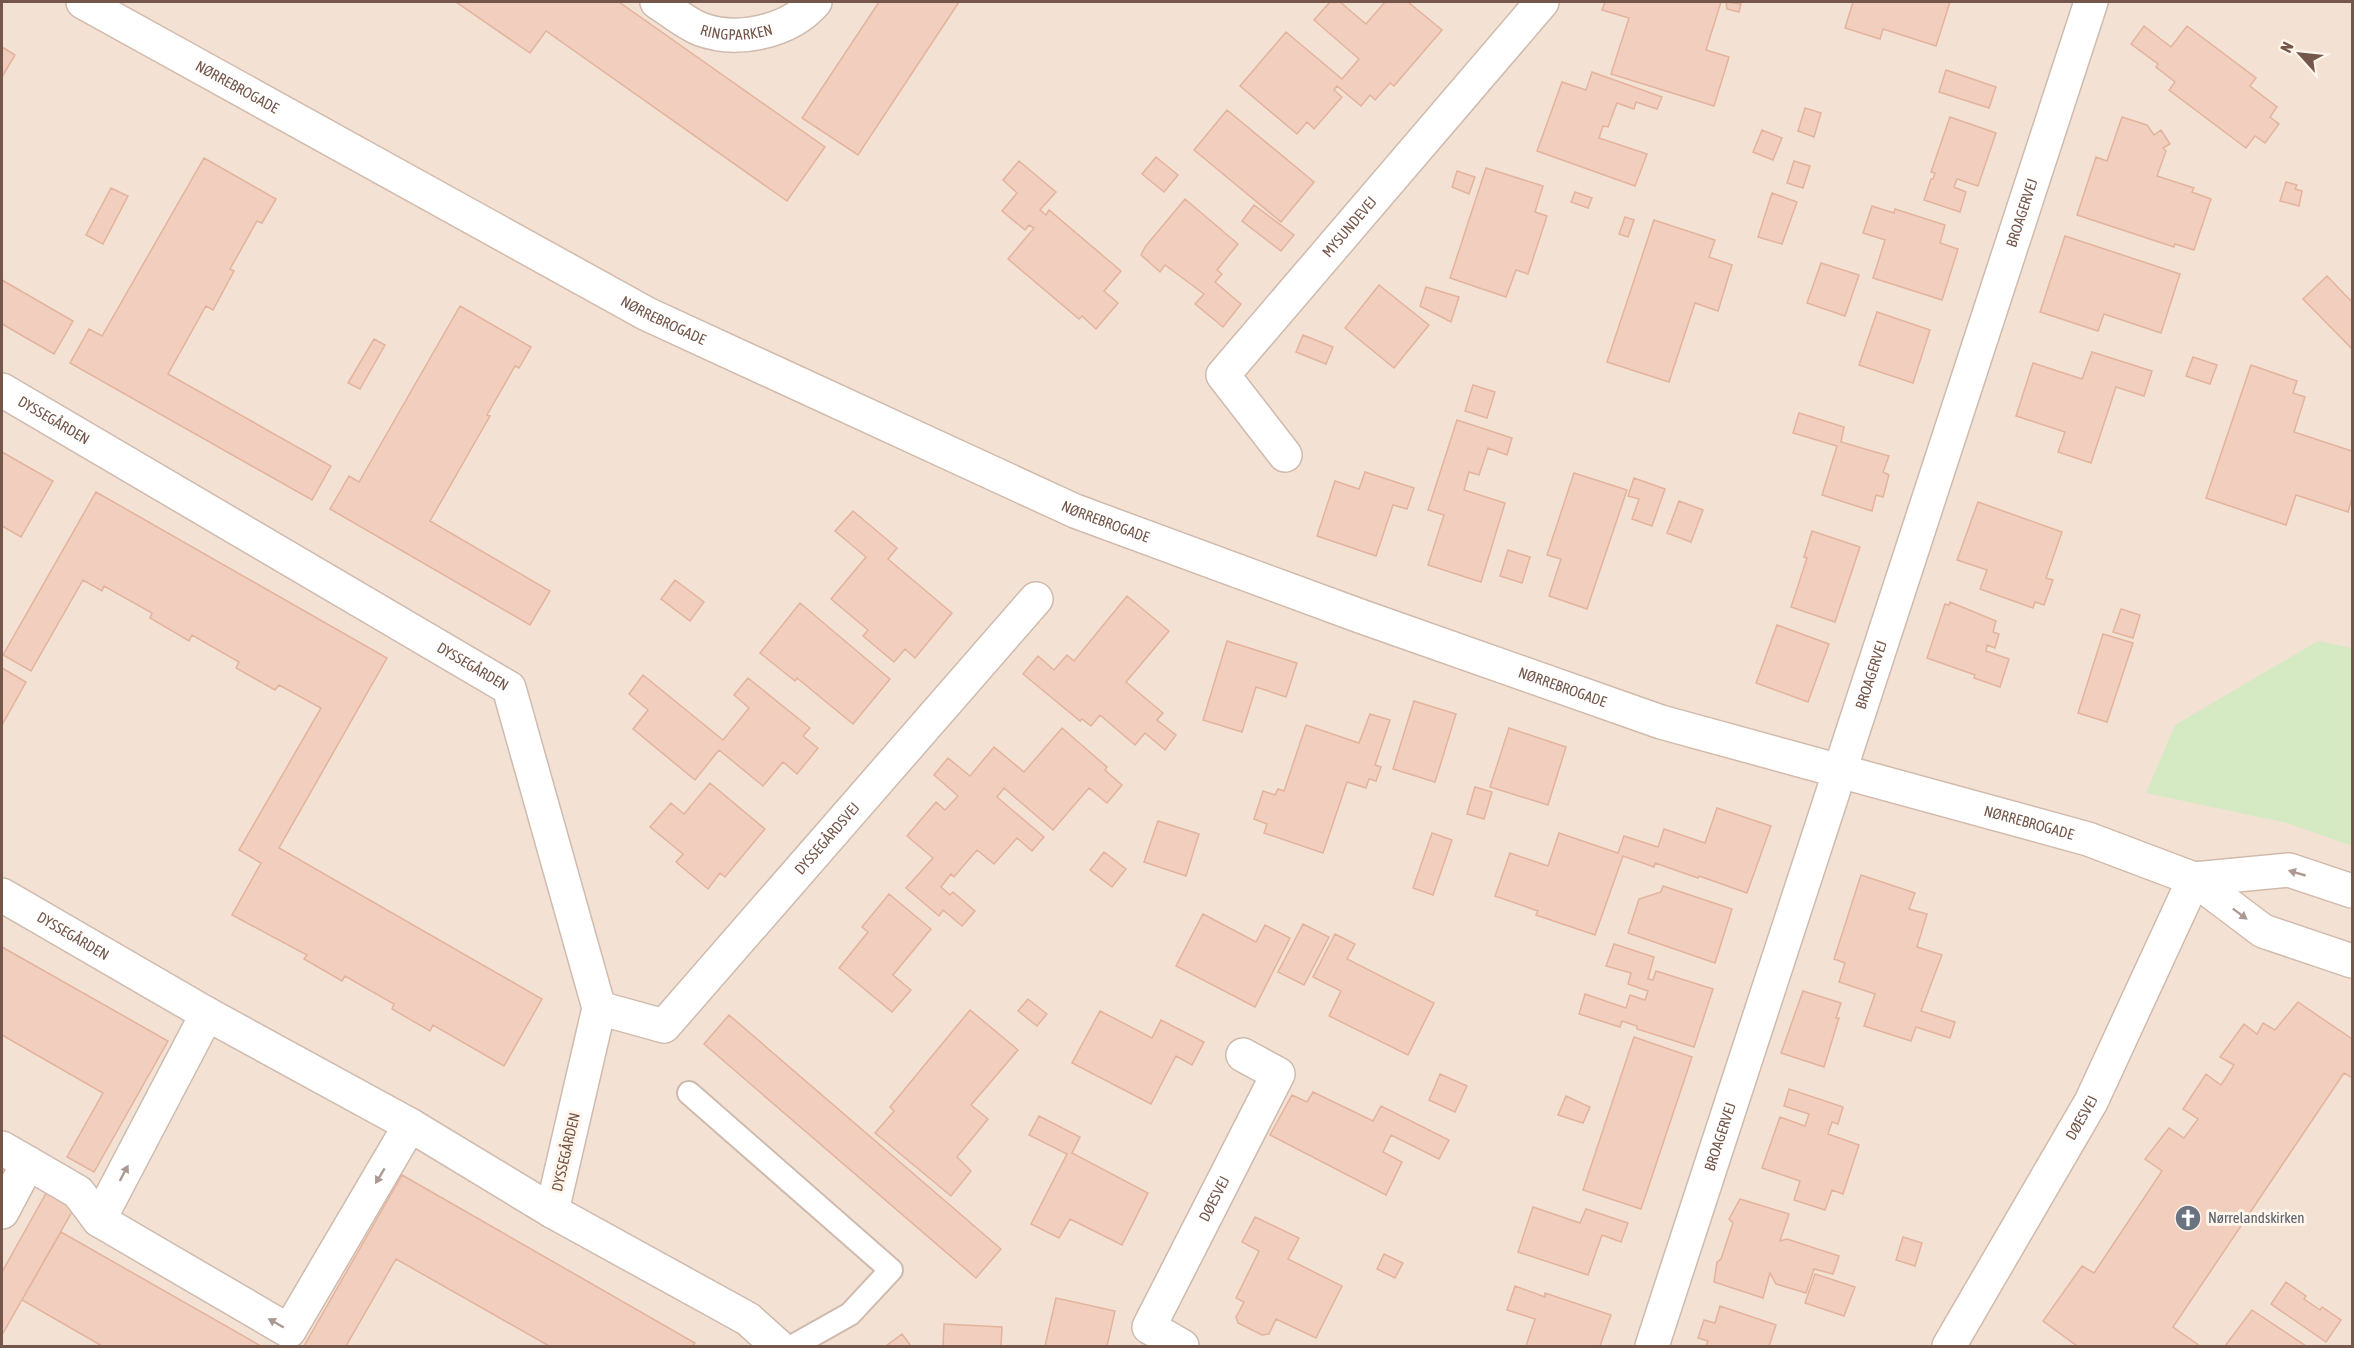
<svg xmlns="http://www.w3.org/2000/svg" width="2354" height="1348" font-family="'Asap Condensed',sans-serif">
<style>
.residential{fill:#f3e2d3}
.green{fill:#d5e9c3}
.building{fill:#f1cebd;stroke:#e3b39d;stroke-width:1.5}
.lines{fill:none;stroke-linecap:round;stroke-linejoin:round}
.lane-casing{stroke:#cfbaae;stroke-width:26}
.street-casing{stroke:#cfbaae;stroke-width:36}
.secondary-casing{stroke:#d2baab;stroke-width:36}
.lane{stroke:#fff;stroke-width:22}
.street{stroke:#fff;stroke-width:33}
.secondary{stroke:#fff;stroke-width:33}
.oneway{fill:#ac9a92}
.labels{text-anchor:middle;stroke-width:6;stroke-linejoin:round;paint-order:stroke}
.street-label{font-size:15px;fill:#74564a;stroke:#fff5eb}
.worship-label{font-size:15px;fill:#5b616d;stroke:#fff5eb;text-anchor:start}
</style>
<rect width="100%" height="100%" fill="#fcf1e5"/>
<path class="residential" d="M2 2H2352V1346H2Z"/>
<path class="green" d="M2318 641 2352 648V846L2287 823 2146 793 2175 725Z"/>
<path class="building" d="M456 2H619L825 147 787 201 546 31 530 53Z
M879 2H959L858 155 802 118Z
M1330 2H1340L1366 24 1385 2H1408L1442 30 1394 86 1390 83 1375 100 1370 95 1361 106 1337 86 1334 90 1342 97 1314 129 1307 122 1297 134 1240 86 1286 32 1342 79 1359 59 1314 20Z
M1605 2H1721L1706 50 1729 57 1714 106 1611 74 1629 18 1602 10Z
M1726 2 1741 4 1739 12 1727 9Z
M1853 2H1950L1936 46 1883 29 1880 39 1845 28Z
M2144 26 2171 47 2187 26 2256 78 2250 86 2277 107 2270 117 2279 124 2265 143 2255 136 2246 148 2169 90 2175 82 2156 67 2158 64 2131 44Z
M2 47 15 55 2 77Z
M1946 70 1996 87 1989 108 1939 92Z
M1592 72 1662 97 1657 109 1636 102 1634 109 1617 103 1608 127 1603 126 1599 138 1647 154 1635 186 1537 151 1562 82 1586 90Z
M1805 108 1821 113 1814 137 1798 131Z
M1227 110 1314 182 1281 222 1194 150Z
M1950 117 1996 133 1978 186 1957 179 1954 187 1966 192 1960 212 1924 200 1931 179H1933L1935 173 1931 172Z
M2122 117 2147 125 2154 135 2161 130 2170 144 2163 148 2166 151 2157 176 2194 188 2192 192 2211 199 2194 250 2175 244 2174 247 2077 215 2096 157 2107 161Z
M1762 130 1782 138 1773 160 1753 152Z
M1156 157 1178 175 1164 192 1142 174Z
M204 158 276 199 262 223 257 221 230 269 234 271 213 310 206 306 168 374 331 466 312 500 70 363 89 329 102 336Z
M1019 161 1056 192 1040 210 1046 215 1049 210 1121 271 1104 291 1118 303 1096 329 1082 316 1079 319 1008 259 1034 228 1029 225 1025 230 1002 211 1017 193 1003 180Z
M1794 161 1810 166 1803 188 1787 183Z
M1486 168 1543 186 1535 212 1547 216 1528 274 1516 270 1506 297 1450 278Z
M1457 171 1475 177 1469 194 1452 187Z
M2286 182 2297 185 2295 189 2302 191 2299 206 2280 201Z
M111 188 128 196 103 244 86 235Z
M1575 192 1592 198 1588 208 1571 202Z
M1772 193 1797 202 1782 244 1758 237Z
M1185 199 1238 244 1217 270 1222 274 1215 282 1241 304 1223 327 1195 304 1204 294 1165 265 1160 272 1141 255 1145 247Z
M1254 205 1294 235 1281 251 1242 221Z
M1872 206 1894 213 1895 209 1945 225 1940 243 1958 249 1942 300 1873 278 1885 240 1863 233Z
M1625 217 1634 220 1628 237 1619 234Z
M1654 220 1715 240 1709 257 1732 265 1718 311 1695 303 1669 382 1607 362Z
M2065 236 2180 274 2161 333 2104 314 2098 331 2040 312Z
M1821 263 1859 275 1845 316 1807 303Z
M2327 276 2352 302V349L2303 299Z
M2 280 73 321 54 354 2 324Z
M1379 285 1429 325 1394 368 1345 328Z
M1426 287 1459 297 1451 322 1420 306Z
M460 306 531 347 519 368 515 366 487 415 490 416 430 521 550 591 530 625 330 509 349 476 359 482Z
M1877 312 1930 330 1913 383 1859 365Z
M1303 335 1333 347 1326 364 1296 352Z
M374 339 385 345 360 389 348 383Z
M2092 352 2152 371 2144 396 2116 387 2091 463 2058 452 2065 432 2016 416 2033 363 2082 379Z
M2193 357 2217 365 2210 384 2186 376Z
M2251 365 2297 381 2293 393 2305 397 2294 432 2352 451V498L2348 512 2296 495 2286 525 2206 498Z
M1473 385 1495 392 1487 418 1465 411Z
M1799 413 1844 427 1841 442 1889 456 1883 472 1889 475 1883 497 1876 495 1872 511 1822 495 1837 446 1793 433Z
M1457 420 1512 438 1507 455 1488 448 1479 475 1469 472 1464 490 1505 503 1481 582 1428 565 1444 515 1428 510Z
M2 452 53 481 21 537 2 526Z
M1365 472 1414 488 1407 509 1393 505 1376 556 1317 536 1335 481 1359 489Z
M1574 473 1627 490 1587 609 1549 596 1561 559 1547 555Z
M1634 478 1665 489 1652 526 1632 519 1639 499 1628 496Z
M96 492 387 658 279 848 542 999 504 1066 433 1025 430 1031 392 1009 394 1004 345 976 342 981 304 959 307 955 232 915 261 863 239 850 321 708 279 685 275 690 236 668 239 662 192 635 189 641 150 618 152 613 104 586 102 591 83 580 31 671 3 655Z
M1679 501 1703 510 1691 542 1667 533Z
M1978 502 2062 532 2046 578 2053 580 2044 605 2035 602 2033 608 1980 589 1987 570 1957 560Z
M853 511 897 548 888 559 952 613 915 658 905 649 894 662 863 636 868 630 831 599 866 557 835 531Z
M1812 531 1860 547 1835 622 1791 607 1807 558 1804 557Z
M1508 550 1530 557 1522 583 1500 576Z
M675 580 704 602 690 621 661 599Z
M1127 596 1169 631 1126 682 1163 713 1157 720 1176 735 1165 750 1145 733 1135 745 1100 715 1091 726 1082 719 1080 721 1023 674 1038 656 1054 670 1067 655 1074 661Z
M1950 602 1996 621 1993 632 1999 634 1995 648 1987 645 1986 651 2009 659 2000 687 1974 678 1975 675 1927 658 1945 604 1949 605Z
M800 603 890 679 853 724 797 678 795 681 760 653Z
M2121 609 2140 615 2133 638 2113 632Z
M1777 625 1829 644 1808 702 1756 683Z
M2103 634 2133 643 2107 722 2078 713Z
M1227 641 1297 663 1286 697 1256 687 1242 732 1203 720Z
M2 668 26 682 2 725Z
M643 675 723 740 749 708 734 695 748 678 810 728 803 736 818 748 797 774 783 762 763 786 719 750 695 780 633 729 648 710 629 694Z
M1414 701 1456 714 1435 782 1393 769Z
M1370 714 1390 720 1375 765 1381 767 1376 781 1369 779 1366 788 1347 782 1323 853 1264 833 1267 824 1254 819 1263 791 1275 795 1278 789 1284 791 1306 725 1359 743Z
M1062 728 1107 767 1105 770 1122 785 1107 803 1089 788 1053 830 1004 788 997 797 1044 837 1032 851 1017 838 994 864 977 850 954 877 951 874 941 887 950 895 953 892 975 911 962 926 943 910 939 916 906 888 933 858 907 836 936 802 945 810 958 796 934 775 948 758 970 776 994 747 1024 772Z
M1509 728 1566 747 1548 805 1490 787Z
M710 783 765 829 725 877 720 873 708 889 676 862 683 854 650 827 671 803 684 814Z
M1475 787 1492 792 1484 819 1467 814Z
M1717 808 1771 826 1747 893 1699 876 1698 878 1655 863 1654 867 1623 856 1595 935 1536 915 1538 911 1495 896 1510 853 1548 866 1559 833 1618 853 1624 836 1658 847 1664 829 1705 843Z
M1158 821 1199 834 1186 876 1144 862Z
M1432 833 1452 840 1433 895 1413 888Z
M1104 852 1126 869 1112 887 1090 870Z
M1861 875 1915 893 1909 909 1927 914 1917 947 1942 955 1921 1011 1955 1022 1950 1038 1916 1027 1911 1041 1864 1026 1875 994 1839 982 1845 963 1834 959Z
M1663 886 1732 909 1715 963 1628 933 1639 899 1661 892Z
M889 894 931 929 893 975 911 990 892 1012 839 968 868 932 862 927Z
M1203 914 1256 942 1265 925 1290 938 1255 1007 1176 966Z
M1303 924 1329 937 1304 985 1278 972Z
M1335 934 1355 944 1347 959 1434 1003 1408 1055 1329 1016 1341 991 1313 977Z
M1614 944 1654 957 1648 979 1653 980 1656 971 1713 989 1694 1047 1637 1029V1026L1622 1021 1620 1027 1579 1014 1585 994 1626 1008 1630 995 1645 1000 1648 991 1628 984 1631 973 1606 966Z
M2 947 168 1041 94 1172 67 1157 103 1093 2 1035Z
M1803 991 1841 1003 1836 1018H1839L1824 1067 1781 1053Z
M1028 999 1047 1014 1037 1026 1018 1011Z
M2298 1002 2352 1039V1078L2344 1073 2173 1327 2200 1346H2077L2043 1321 2082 1266 2094 1273 2162 1171 2145 1159 2169 1128 2184 1138 2198 1119 2183 1109 2206 1074 2221 1085 2234 1065 2220 1057 2244 1024 2257 1034 2263 1023 2275 1030Z
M970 1010 1018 1050 971 1105 988 1119 957 1157 971 1171 951 1196 875 1133 894 1111 890 1107Z
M1100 1011 1152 1038 1161 1020 1204 1042 1192 1065 1176 1056 1151 1104 1072 1063Z
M729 1015 1001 1249 976 1278 704 1044Z
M1634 1037 1692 1057 1641 1209 1583 1190Z
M1440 1074 1467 1086 1455 1112 1429 1100Z
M1789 1089 1843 1107 1838 1124 1832 1122 1828 1134 1859 1145 1843 1194 1832 1190 1825 1210 1794 1200 1800 1181 1762 1168 1780 1117 1805 1126 1809 1114 1784 1106Z
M1313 1092 1373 1121 1381 1106 1449 1140 1439 1159 1391 1135 1383 1152 1402 1162 1386 1195 1270 1135 1292 1095 1307 1102Z
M1566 1096 1590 1107 1583 1123 1558 1115Z
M1039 1116 1080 1137 1072 1153 1148 1193 1122 1245 1070 1219 1059 1238 1031 1224 1067 1154 1029 1135Z
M402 1175 695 1343 693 1346H549L396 1259 346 1346H304Z
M49 1188 77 1203 2 1335V1272Z
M1740 1199 1789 1214 1780 1241 1787 1239 1839 1256 1833 1274 1814 1269 1806 1293 1776 1284 1770 1273 1763 1298 1714 1282 1717 1262 1721 1259 1733 1223 1729 1219Z
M1533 1207 1580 1223 1586 1209 1628 1223 1621 1242 1602 1235 1588 1275 1518 1252Z
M1255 1217 1299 1238 1288 1259 1342 1286 1316 1338 1276 1319 1269 1334 1262 1335 1238 1323 1236 1317 1244 1302 1236 1298 1259 1251 1242 1242Z
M61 1232 261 1346H102L22 1300Z
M1903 1237 1922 1243 1915 1266 1896 1260Z
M1384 1254 1403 1263 1395 1278 1377 1269Z
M1815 1274 1855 1287 1844 1316 1805 1303Z
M2286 1282 2306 1296 2304 1299 2320 1310 2322 1307 2341 1320 2326 1342 2271 1304Z
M1515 1286 1545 1297V1293L1611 1315 1600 1346H1526L1535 1319 1507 1310Z
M1056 1298 1115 1311 1107 1346H1045Z
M1720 1306 1776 1325 1769 1346H1706L1708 1341 1698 1338 1704 1320 1715 1323Z
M2252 1310 2306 1346H2225Z
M944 1324 1002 1327 1001 1346H943Z
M902 1334 911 1346H886Z"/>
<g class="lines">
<defs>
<path id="lane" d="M689 1093 891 1270 850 1314 793 1346"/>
<g id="street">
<path id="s1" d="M657 2C670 10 685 23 700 29 737 43 789 32 815 2"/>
<path id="s2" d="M2 390 509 688 599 1008 552 1211"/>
<path id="s3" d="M1285 455 1223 375 1542 2"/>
<path id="s4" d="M2 895 207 1014 410 1125 552 1211 748 1319 778 1346"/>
<path id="s5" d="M599 1008 664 1026 1036 599"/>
<path d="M207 1014 99 1220 289 1331 410 1125"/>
<path d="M2 1148 28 1163 2 1212"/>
<path d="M28 1163 78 1192 99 1220"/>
<path id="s6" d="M1182 1346 1149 1327 1278 1074 1243 1055"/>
<path id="s7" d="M1652 1346 2091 2"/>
</g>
<g id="secondary">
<path id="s8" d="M83 2 647 314 1075 511 1360 616 1661 722 2088 839 2194 879 2263 931 2352 961"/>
<path d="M2194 879 2289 870 2352 891"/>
<path id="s9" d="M1949 1346 2091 1102 2194 879"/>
</g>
</defs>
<use href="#lane" class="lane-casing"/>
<use href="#street" class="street-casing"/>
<use href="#secondary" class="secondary-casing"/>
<use href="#lane" class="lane"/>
<use href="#street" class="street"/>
<use href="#secondary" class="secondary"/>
</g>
<defs><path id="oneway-solid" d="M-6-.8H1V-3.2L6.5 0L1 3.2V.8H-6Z" transform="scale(1.5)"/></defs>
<g class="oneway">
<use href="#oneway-solid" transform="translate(2297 873) rotate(-164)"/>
<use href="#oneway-solid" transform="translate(2240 914) rotate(37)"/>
<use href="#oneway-solid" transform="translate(124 1173) rotate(-62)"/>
<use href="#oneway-solid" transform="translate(380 1176) rotate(121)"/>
<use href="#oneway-solid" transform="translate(276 1323) rotate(-150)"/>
</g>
<defs>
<symbol id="church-disc" viewBox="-11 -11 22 22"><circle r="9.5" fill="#6b7280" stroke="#fff5eb"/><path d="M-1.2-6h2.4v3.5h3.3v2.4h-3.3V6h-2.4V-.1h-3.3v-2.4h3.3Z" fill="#fff"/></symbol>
</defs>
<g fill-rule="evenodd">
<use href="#church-disc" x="2173" y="1203" width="30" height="30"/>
</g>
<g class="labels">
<g class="street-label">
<text dy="5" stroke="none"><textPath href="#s1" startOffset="88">RINGPARKEN</textPath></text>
<text dy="5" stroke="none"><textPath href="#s8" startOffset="176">NØRREBROGADE</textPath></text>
<text dy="5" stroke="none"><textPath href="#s7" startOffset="1192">BROAGERVEJ</textPath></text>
<text dy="5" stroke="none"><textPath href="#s3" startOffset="296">MYSUNDEVEJ</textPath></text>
<text dy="5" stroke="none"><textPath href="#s8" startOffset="662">NØRREBROGADE</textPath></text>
<text dy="5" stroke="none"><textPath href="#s2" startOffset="60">DYSSEGÅRDEN</textPath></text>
<text dy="5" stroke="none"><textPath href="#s8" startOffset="1148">NØRREBROGADE</textPath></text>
<text dy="5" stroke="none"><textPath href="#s2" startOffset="546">DYSSEGÅRDEN</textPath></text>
<text dy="5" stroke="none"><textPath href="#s7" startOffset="706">BROAGERVEJ</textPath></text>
<text dy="5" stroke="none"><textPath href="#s8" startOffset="1634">NØRREBROGADE</textPath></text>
<text dy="5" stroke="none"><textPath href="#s8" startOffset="2120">NØRREBROGADE</textPath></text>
<text dy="5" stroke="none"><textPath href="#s5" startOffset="316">DYSSEGÅRDSVEJ</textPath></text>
<text dy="5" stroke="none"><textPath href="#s4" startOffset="82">DYSSEGÅRDEN</textPath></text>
<text dy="5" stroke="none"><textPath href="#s9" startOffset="264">DØESVEJ</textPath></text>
<text dy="5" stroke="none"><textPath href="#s7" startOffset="220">BROAGERVEJ</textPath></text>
<text transform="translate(566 1152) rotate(-77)" y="5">DYSSEGÅRDEN</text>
<text dy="5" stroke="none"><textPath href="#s6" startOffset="182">DØESVEJ</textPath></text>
</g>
<g class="worship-label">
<text x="2208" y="1223">Nørrelandskirken</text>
</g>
</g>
<rect width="2354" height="1348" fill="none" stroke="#74564a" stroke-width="6"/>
<g transform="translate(2300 54) rotate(297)" stroke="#fff5eb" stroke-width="4.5" paint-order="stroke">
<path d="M0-4.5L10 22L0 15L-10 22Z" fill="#74564a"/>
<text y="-9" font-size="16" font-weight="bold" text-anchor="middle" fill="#74564a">N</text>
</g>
</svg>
